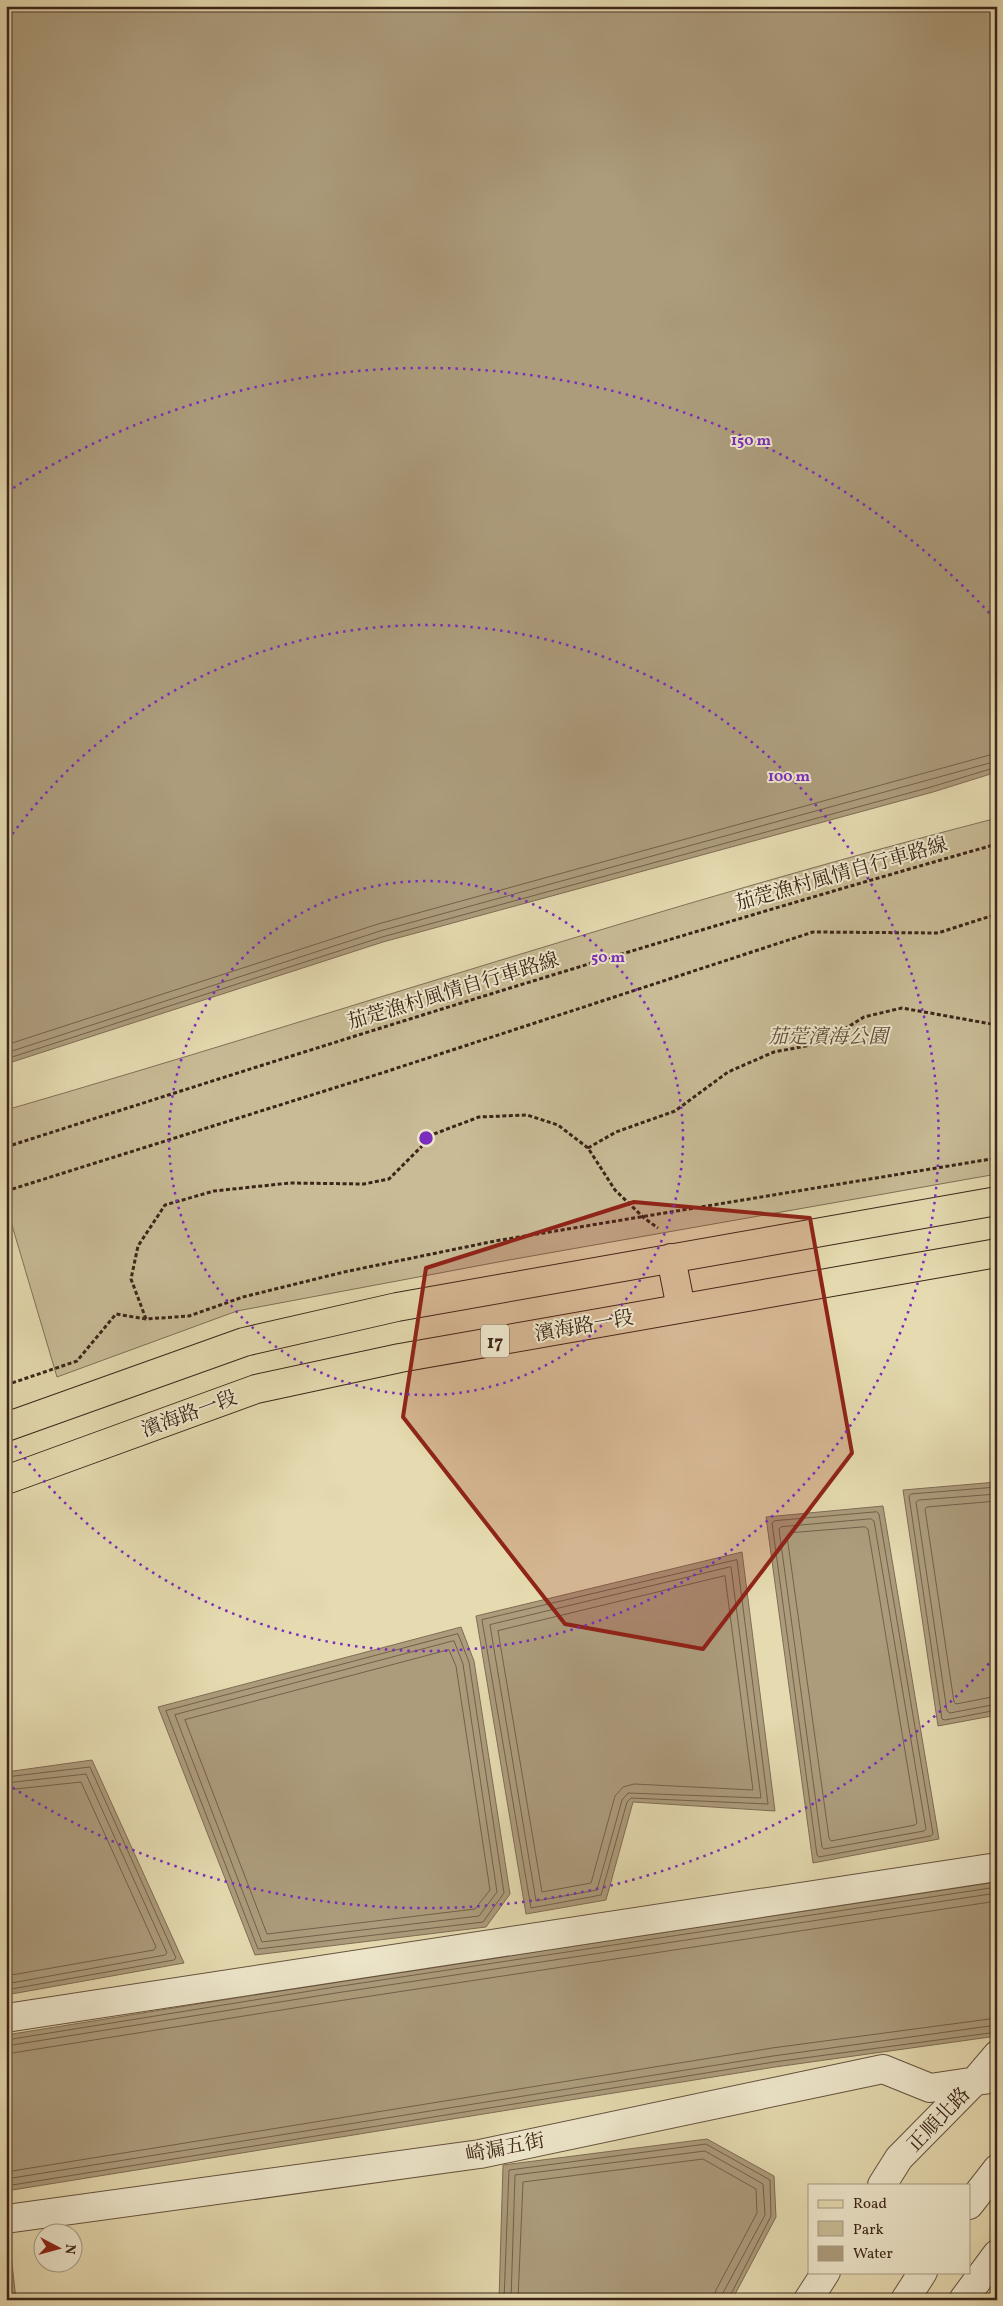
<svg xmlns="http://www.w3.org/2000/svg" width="1003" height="2306" font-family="Vollkorn,'Noto Serif TC',serif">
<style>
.green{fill:#c8bb96;stroke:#827057}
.water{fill:#ac9c7c;stroke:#7f6c54}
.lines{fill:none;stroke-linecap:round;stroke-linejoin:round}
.shore{stroke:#74604a;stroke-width:1}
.minor-casing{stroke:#66523e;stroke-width:30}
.major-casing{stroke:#3c2518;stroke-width:30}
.path{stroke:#3c2518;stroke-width:3;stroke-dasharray:4 2.5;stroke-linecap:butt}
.minor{stroke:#eee7cc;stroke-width:28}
.major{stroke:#e5dab0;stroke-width:28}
.marked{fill:#8f2418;fill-opacity:0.2;stroke:#8f2418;stroke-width:4;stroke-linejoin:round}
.ring{fill:none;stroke:#7b2cbf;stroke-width:2.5;stroke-dasharray:2.5 5}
.labels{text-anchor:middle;stroke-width:4;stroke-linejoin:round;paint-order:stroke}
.shield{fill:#eee7cc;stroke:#715f4e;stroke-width:1}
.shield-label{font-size:19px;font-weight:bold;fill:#3c2518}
.street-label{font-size:20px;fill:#3c2518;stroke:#eee7cc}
.park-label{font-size:20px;font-style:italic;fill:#5f4a38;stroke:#eee7cc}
.centre{fill:#7b2cbf;stroke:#eee7cc;stroke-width:2.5}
.ring-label{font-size:15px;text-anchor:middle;font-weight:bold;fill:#7b2cbf;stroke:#eee7cc;stroke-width:4;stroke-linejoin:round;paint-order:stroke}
</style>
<rect width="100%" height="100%" fill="#e5dab0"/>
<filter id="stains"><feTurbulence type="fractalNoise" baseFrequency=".004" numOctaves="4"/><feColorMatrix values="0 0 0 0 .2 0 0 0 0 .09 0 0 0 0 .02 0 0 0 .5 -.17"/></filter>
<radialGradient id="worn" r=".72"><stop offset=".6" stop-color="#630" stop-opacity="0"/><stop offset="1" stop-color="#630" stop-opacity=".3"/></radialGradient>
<path class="green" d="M997 818V1174L509 1260 237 1311 57 1377 6 1205V1110C337 1014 663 904 997 818Z"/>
<path class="water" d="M6 6H997V772L933 792 383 942 6 1064Z
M997 1482V1715L938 1726 903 1490Z
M883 1506 939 1839 813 1863 766 1517Z
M742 1552 775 1811 633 1802 606 1900 526 1914 476 1616Z
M461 1627 474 1661 510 1894 486 1927 255 1955 158 1707Z
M92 1760 184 1963 6 1995V1772Z
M997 1882V2036L775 2067 6 2191V2035L335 1982Z
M707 2139 774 2176 776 2217 732 2300H499L503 2165Z
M6 2254H11L16 2300H6Z"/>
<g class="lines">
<path class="shore" d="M6 1045 378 924 997 753
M6 1053 380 931 997 761
M6 1059 382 937 931 787 997 767
M997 1487 911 1494 909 1496 942 1719 945 1720 997 1710
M997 1494 919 1500 916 1502 947 1711 950 1713 997 1704
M997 1501 927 1507 925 1509 954 1702 956 1704 997 1696
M877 1512 879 1514 933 1834 931 1836 819 1857 817 1855 772 1523 774 1521Z
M871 1519 874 1521 926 1829 924 1831 824 1849 822 1847 779 1529 781 1527Z
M865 1527 868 1529 917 1823 915 1825 831 1841 829 1838 787 1536 790 1533Z
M737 1560 768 1804 631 1798 627 1802 601 1895 531 1908 482 1620Z
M731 1567 761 1798 628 1793 622 1800 597 1890 536 1901 490 1625Z
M725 1576 753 1790 634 1784 623 1787 615 1796 591 1883 542 1892 498 1631Z
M458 1634 469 1662 504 1893 483 1922 258 1949 166 1711Z
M454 1641 463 1664 497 1892 479 1916 262 1942 175 1715Z
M449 1650 456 1666 490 1890 475 1909 267 1934 185 1720Z
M6 1777 90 1767 176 1958 174 1960 6 1990
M6 1783 86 1774 167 1953 165 1955 6 1984
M6 1790 81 1782 156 1947 154 1950 6 1976
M6 2040 335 1987 997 1887
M6 2046 336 1993 997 1893
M6 2054 338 2001 997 1901
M6 2172 772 2048 997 2018
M6 2179 773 2056 997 2025
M6 2186 774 2062 997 2032
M504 2300 509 2170 706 2144 770 2180 771 2216 728 2300
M511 2300 515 2175 705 2151 763 2184 765 2215 723 2293 721 2300
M518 2300 523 2182 703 2159 756 2189 757 2213 716 2290 714 2300"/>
<defs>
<path id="minor" d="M6 2018 997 1867
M882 2185 899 2158 974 2082 997 2055
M969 2205 997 2169
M6 2219 480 2154 883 2069 930 2088 997 2078
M808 2300 826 2272
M905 2300 923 2272
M963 2300 997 2254"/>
<path id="major" d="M671 1258 681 1308
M6 1427 244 1342 397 1307 997 1201
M6 1480 256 1389 400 1358 997 1253"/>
</defs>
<use href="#minor" class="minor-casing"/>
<use href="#major" class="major-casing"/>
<path class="path" d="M6 1147C335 1041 665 938 997 844
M588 1148 616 1132 675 1111 728 1072 774 1052 822 1043 864 1017 902 1008 997 1025
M6 1191 385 1072 813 932 938 933 997 914
M146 1319 131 1279 138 1246 165 1205 214 1191 290 1183 364 1184 389 1179 434 1134 479 1117 527 1115 558 1125 588 1148 615 1190 644 1218 658 1228
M6 1385 77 1361 116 1314 146 1319 189 1316 243 1297 344 1272 495 1241 997 1158"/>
<use href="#minor" class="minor"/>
<use href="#major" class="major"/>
</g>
<path class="marked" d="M634 1202 810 1218 852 1453 703 1649 565 1624 403 1417 426 1268Z"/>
<g class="ring">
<circle cx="426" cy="1138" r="257"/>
<path d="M8 840A513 513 0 1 1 8 1436"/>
<path d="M994 1658A770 770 0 0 1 7 1784M7 492A770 770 0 0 1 994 618"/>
</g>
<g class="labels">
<rect class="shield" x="481" y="1324.5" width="28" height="33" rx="4"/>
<g class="shield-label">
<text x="495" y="1348">17</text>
</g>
<g class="street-label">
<text transform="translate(841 873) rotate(-16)" y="7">茄萣漁村風情自行車路線</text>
<text transform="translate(453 990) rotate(-17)" y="7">茄萣漁村風情自行車路線</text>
<text transform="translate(584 1325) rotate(-10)" y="7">濱海路一段</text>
<text transform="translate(189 1413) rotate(-20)" y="7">濱海路一段</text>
<text transform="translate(938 2119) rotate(-46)" y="7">正順北路</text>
<text transform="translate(505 2147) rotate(-11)" y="7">崎漏五街</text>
</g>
<g class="park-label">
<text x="828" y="1043">茄萣濱海公園</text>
</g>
</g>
<circle cx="426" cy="1138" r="8" class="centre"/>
<g class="ring-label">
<text x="751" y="445">150 m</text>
<text x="789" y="781">100 m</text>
<text x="608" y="962">50 m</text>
</g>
<rect width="1003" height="2306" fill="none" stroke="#e5dab0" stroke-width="25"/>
<rect x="8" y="8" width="988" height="2291" fill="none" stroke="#3c2518" stroke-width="2.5"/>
<rect x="12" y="12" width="978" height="2281" fill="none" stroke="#3c2518"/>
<rect x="808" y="2184" width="162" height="90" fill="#eee7cc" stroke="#a79984"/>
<rect x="818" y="2200" width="25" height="8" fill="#e5dab0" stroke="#a79984"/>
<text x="853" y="2208" font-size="15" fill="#3c2518">Road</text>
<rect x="818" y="2221" width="25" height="15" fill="#c8bb96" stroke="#a79984"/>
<text x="853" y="2234" font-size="15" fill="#3c2518">Park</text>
<rect x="818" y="2246" width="25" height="15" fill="#ac9c7c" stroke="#a79984"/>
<text x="853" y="2258" font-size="15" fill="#3c2518">Water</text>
<g transform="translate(58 2248) rotate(96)"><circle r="24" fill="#eee7cc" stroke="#a79984"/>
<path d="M0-4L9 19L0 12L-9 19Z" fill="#8f2418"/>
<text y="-8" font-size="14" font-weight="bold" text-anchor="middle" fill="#3c2518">N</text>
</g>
<rect width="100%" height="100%" filter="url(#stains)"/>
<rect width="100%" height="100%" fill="url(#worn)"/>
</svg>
